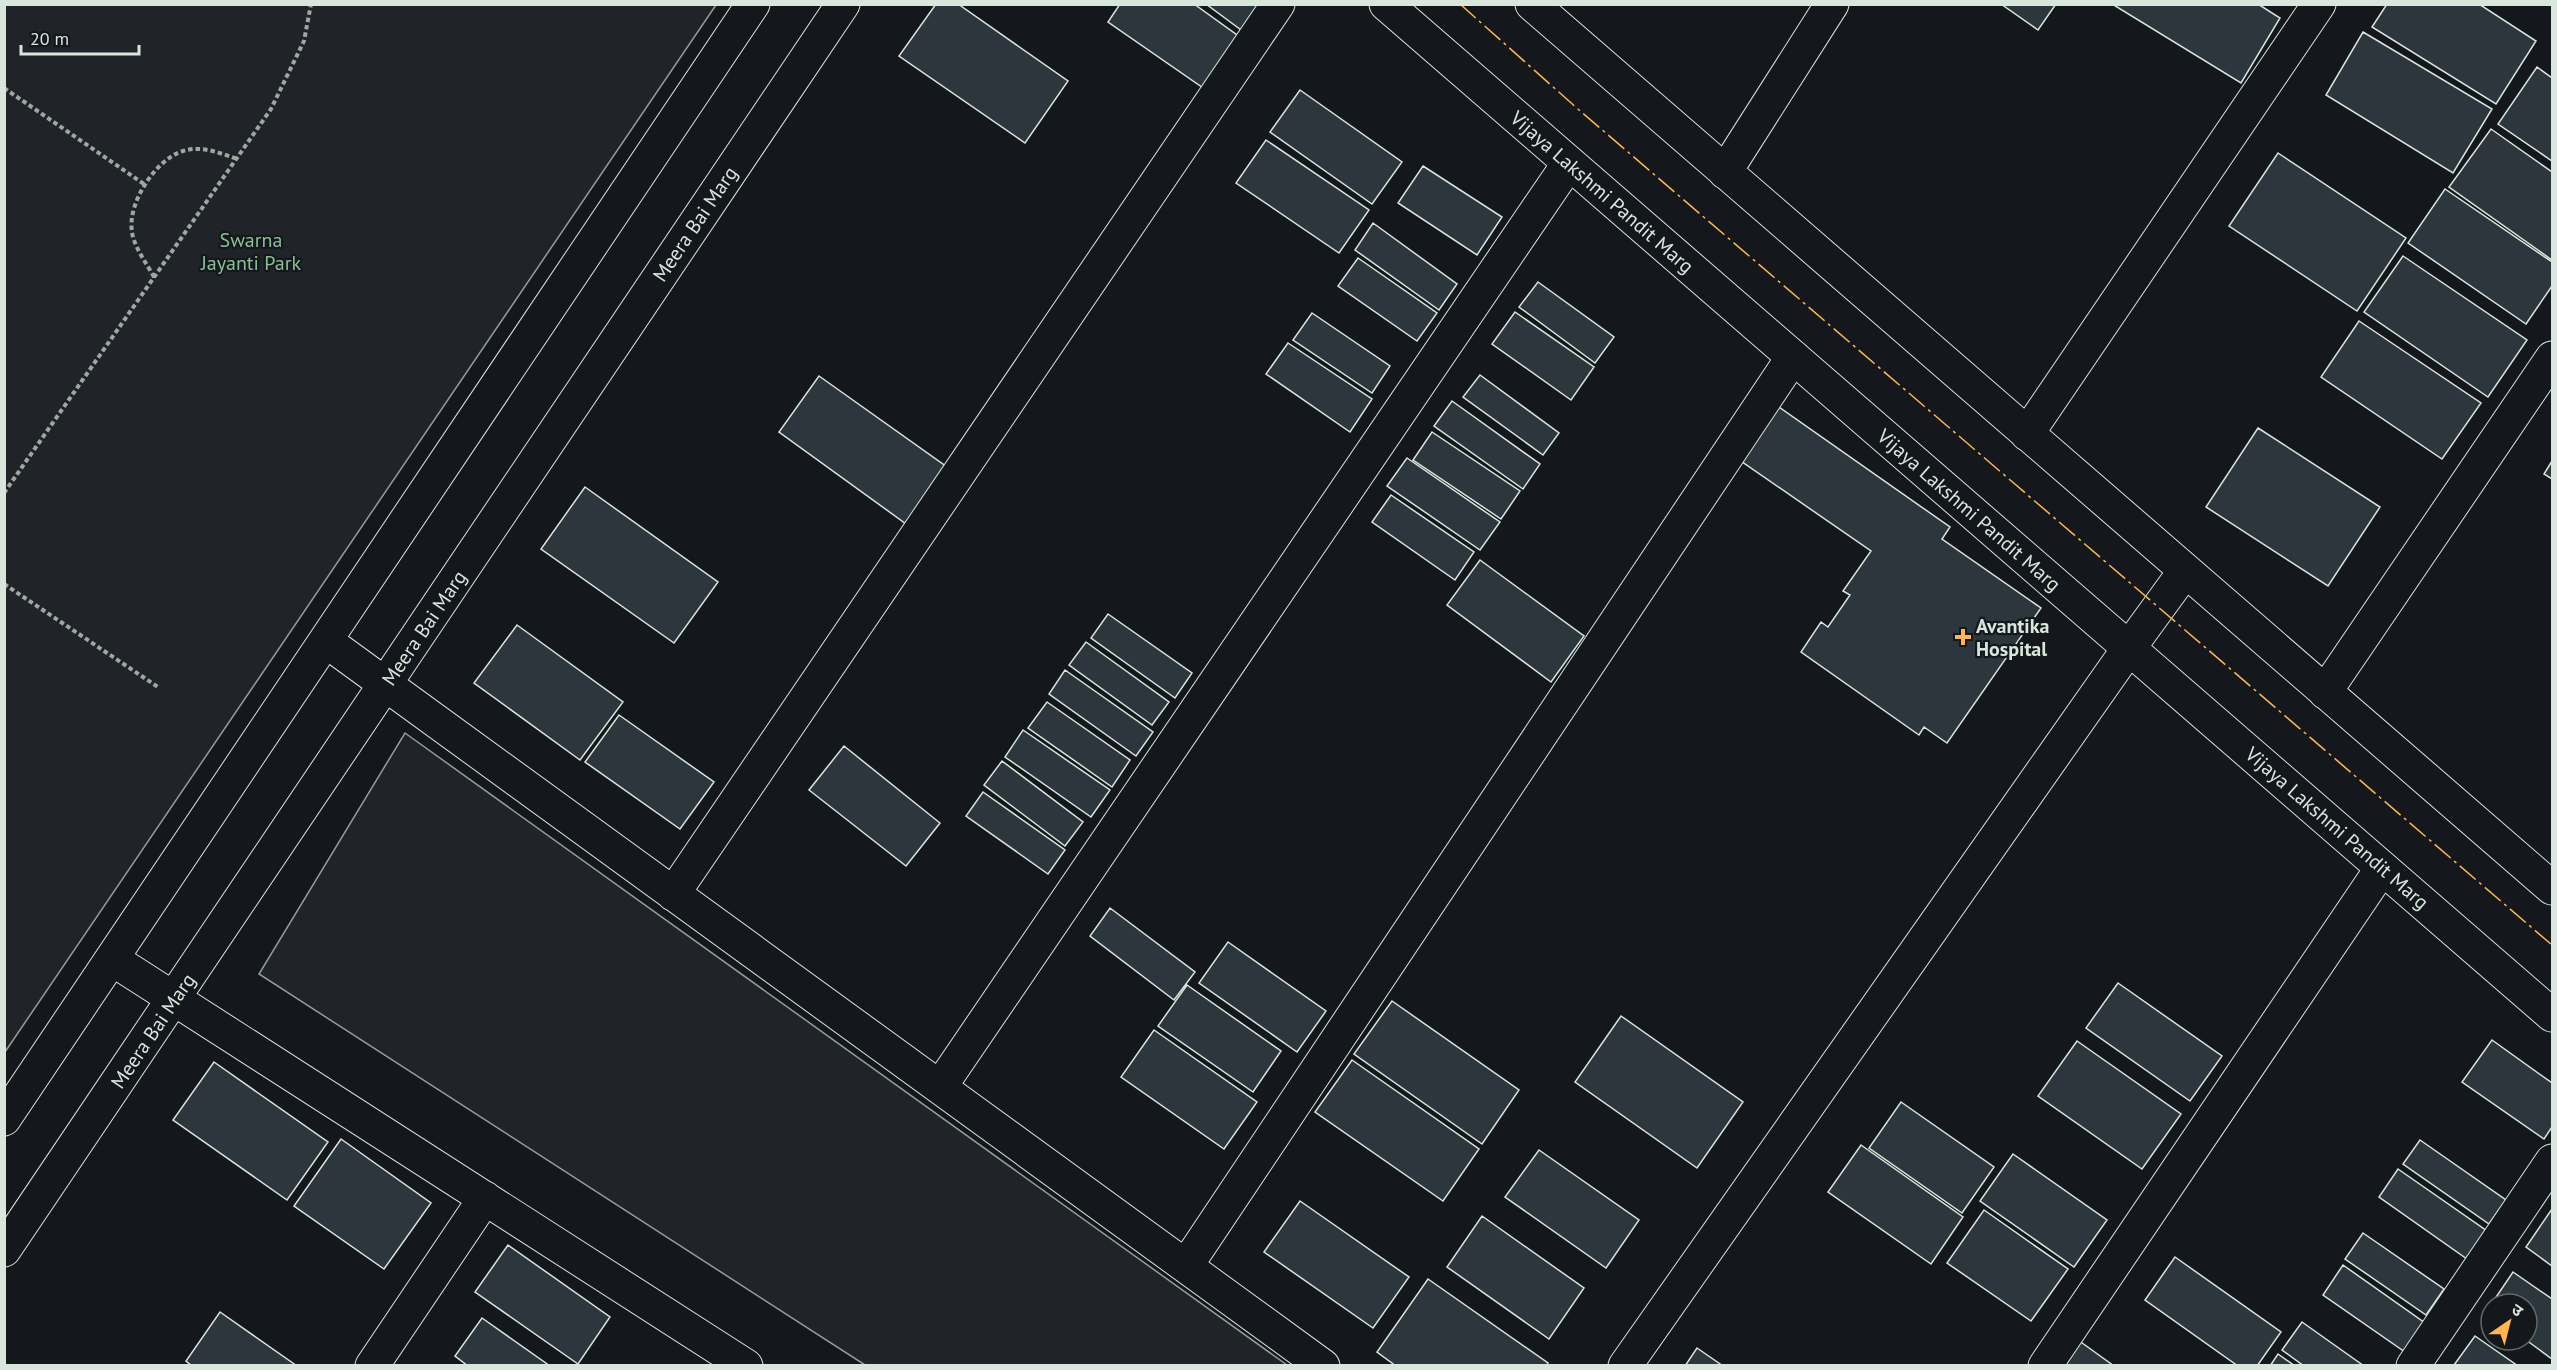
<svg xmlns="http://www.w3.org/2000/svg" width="2557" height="1370" font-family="'PT Sans','Noto Sans Devanagari',sans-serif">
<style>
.green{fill:#202428;stroke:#939e99;stroke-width:1.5}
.building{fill:#2c363c;stroke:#d8e6dc;stroke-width:1.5}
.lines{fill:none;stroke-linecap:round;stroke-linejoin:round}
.street-casing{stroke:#d8e6dc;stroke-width:35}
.secondary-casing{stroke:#d8e6dc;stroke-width:35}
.path{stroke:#9da8a2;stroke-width:4;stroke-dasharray:4.5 3;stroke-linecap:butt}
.street{stroke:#14181c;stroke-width:33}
.secondary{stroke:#14181c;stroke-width:33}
.power{stroke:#ffb74d;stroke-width:1.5;stroke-dasharray:21 4.5 3 4.5;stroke-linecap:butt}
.poi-dot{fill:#ffb74d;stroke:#14181c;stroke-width:2}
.labels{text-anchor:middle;stroke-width:4.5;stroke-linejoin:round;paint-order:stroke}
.street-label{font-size:20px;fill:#d8e6dc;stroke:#14181c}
.park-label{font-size:20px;fill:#8ac095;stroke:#14181c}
.poi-label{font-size:20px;font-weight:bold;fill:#d8e6dc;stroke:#14181c;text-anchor:start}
</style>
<rect width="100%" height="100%" fill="#14181c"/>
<path class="green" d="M5 4 716 5 5 1052 4 5Z
M405 733 1287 1365H865L259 974Z"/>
<path class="building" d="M936 4H958L1068 81 1025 143 899 56Z
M1120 4H1194L1244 40 1209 92 1108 22Z
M1206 4H1276L1252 38Z
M2001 4H2056L2038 30Z
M2112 4H2258L2280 18 2241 83Z
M2387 4H2479L2536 41 2496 104 2372 27Z
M2363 32 2492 109 2453 173 2326 95Z
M2537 67 2552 78V161L2498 124Z
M1300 90 1402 162 1372 204 1270 132Z
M2491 129 2552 172V260L2449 187Z
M1266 140 1369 210 1339 253 1236 183Z
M2278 153 2406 238 2357 311 2229 226Z
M1423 166 1502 217 1477 255 1398 203Z
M2445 189 2552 262V286L2526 324 2408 243Z
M1373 223 1457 284 1439 310 1355 250Z
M2403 256 2527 340 2488 397 2364 312Z
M1358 258 1437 313 1417 341 1338 286Z
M1538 282 1614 337 1595 363 1519 307Z
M1515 312 1594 367 1571 400 1492 344Z
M1312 313 1390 366 1372 393 1293 340Z
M2359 321 2481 403 2442 459 2321 377Z
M1288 343 1372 399 1350 432 1266 374Z
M1480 375 1559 433 1543 455 1463 397Z
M819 376 954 472 913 529 779 432Z
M1452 401 1540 464 1523 489 1434 426Z
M1776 405 1950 527 1942 539 2041 608 1947 743 1924 727 1919 735 1801 652 1821 622 1828 627 1850 595 1843 591 1871 551 1738 459Z
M2258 428 2380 507 2328 586 2206 507Z
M1432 432 1520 491 1501 519 1413 460Z
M1407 458 1500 522 1480 550 1387 486Z
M2552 461V479L2544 474Z
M585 487 718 582 674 643 541 549Z
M1391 495 1474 552 1455 580 1372 522Z
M1480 560 1584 636 1551 682 1447 605Z
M1108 614 1192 673 1175 698 1091 638Z
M517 625 623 702 580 760 474 683Z
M1086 642 1169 702 1152 725 1069 665Z
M1065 670 1153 732 1136 756 1049 694Z
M1047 702 1130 760 1112 787 1028 728Z
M619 715 714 782 680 829 585 762Z
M1023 730 1110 790 1091 817 1005 757Z
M844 746 940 823 906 866 809 790Z
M1002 761 1083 822 1065 846 984 785Z
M983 792 1065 850 1048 874 966 816Z
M1110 908 1195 972 1174 1000 1090 936Z
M1228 942 1326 1011 1297 1052 1199 983Z
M2118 983 2222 1056 2190 1101 2086 1028Z
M1187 985 1281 1051 1253 1092 1158 1026Z
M1392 1001 1519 1090 1482 1144 1354 1054Z
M1621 1016 1743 1102 1697 1168 1575 1082Z
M1154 1030 1257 1102 1224 1149 1121 1077Z
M2492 1040 2552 1083V1127L2544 1139 2462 1082Z
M2077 1041 2181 1114 2142 1169 2038 1096Z
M1352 1060 1479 1149 1443 1201 1315 1112Z
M214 1062 328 1142 287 1200 173 1120Z
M1901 1102 1994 1167 1962 1213 1869 1148Z
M341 1139 431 1203 384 1269 294 1206Z
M2420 1140 2506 1200 2489 1224 2403 1164Z
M1861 1145 1963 1217 1931 1264 1828 1192Z
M1539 1150 1639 1220 1606 1268 1505 1197Z
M2013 1154 2107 1220 2074 1267 1980 1201Z
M2398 1169 2487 1231 2467 1259 2379 1197Z
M1300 1201 1409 1277 1373 1328 1264 1252Z
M2552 1209V1266L2526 1247Z
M1984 1210 2068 1269 2031 1321 1947 1263Z
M1482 1216 1584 1288 1549 1339 1447 1267Z
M2363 1233 2444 1289 2426 1315 2345 1259Z
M508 1245 610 1317 578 1364 475 1292Z
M2175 1257 2281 1332 2257 1366H2238L2145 1300Z
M2343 1265 2425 1323 2405 1352 2323 1295Z
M2513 1272 2552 1299V1359L2526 1340 2527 1304H2491V1315L2486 1312Z
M1428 1279 1548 1363 1546 1366H1396L1377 1352Z
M220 1312 297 1366H192L186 1361Z
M482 1318 550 1366H468L455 1356Z
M2302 1322 2364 1366H2304L2282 1350Z
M2475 1336 2518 1366 2454 1365Z
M2078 1340 2114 1366H2060Z
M1697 1348 1723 1366H1685Z
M2278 1354 2295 1366H2270Z"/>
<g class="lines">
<defs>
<path id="street" d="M1725 172 1832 4
M2027 434 2319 4
M326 641 1323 1366
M2325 692 2552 358
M673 894 1278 4
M112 959 746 1366
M940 1087 1569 163
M4 1119 753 4
M4 1250 843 4
M1186 1266 1793 357
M372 1366 485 1198
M1625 1366 2129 648 2185 571
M2045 1366 2382 868
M2413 1366 2552 1161"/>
<path id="secondary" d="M1386 4 2552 1015
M1532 4 2552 888"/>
</defs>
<use href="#street" class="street-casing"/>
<use href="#secondary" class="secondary-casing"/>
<path class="path" d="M4 88 144 184
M154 277C147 264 134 247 132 232 127 203 156 159 183 151 201 145 220 153 237 159
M4 493 271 109 304 41 311 4
M4 584 158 687"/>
<use href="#street" class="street"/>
<use href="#secondary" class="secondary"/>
<path class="power" d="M1460 4 1579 110 2552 945"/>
</g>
<path class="poi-dot" d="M1960 628h6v6h6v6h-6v6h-6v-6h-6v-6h6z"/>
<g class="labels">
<g class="street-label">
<text transform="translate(1602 192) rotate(41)" y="7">Vijaya Lakshmi Pandit Marg</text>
<text transform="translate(695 224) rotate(-56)" y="7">Meera Bai Marg</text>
<text transform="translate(1969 510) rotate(41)" y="7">Vijaya Lakshmi Pandit Marg</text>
<text transform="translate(424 628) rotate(-56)" y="7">Meera Bai Marg</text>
<text transform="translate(2337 828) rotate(41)" y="7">Vijaya Lakshmi Pandit Marg</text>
<text transform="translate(153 1031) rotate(-56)" y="7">Meera Bai Marg</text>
</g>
<g class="park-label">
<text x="251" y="247">Swarna<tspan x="251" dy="23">Jayanti Park</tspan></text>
</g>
<g class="poi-label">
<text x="1976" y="633">Avantika<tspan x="1976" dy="23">Hospital</tspan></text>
</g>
</g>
<rect width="2557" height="1370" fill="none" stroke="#d8e6dc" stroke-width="12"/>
<g transform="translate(2509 1322) rotate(35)"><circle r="28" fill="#14181c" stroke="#626a69" stroke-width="1.5"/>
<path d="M0-4.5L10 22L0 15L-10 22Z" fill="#ffb74d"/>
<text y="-9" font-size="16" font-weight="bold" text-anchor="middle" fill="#d8e6dc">उ</text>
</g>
<path d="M21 45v9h118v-9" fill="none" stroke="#d8e6dc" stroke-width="3"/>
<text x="30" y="45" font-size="18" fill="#d8e6dc" stroke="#14181c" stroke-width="4.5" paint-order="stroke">20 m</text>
</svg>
